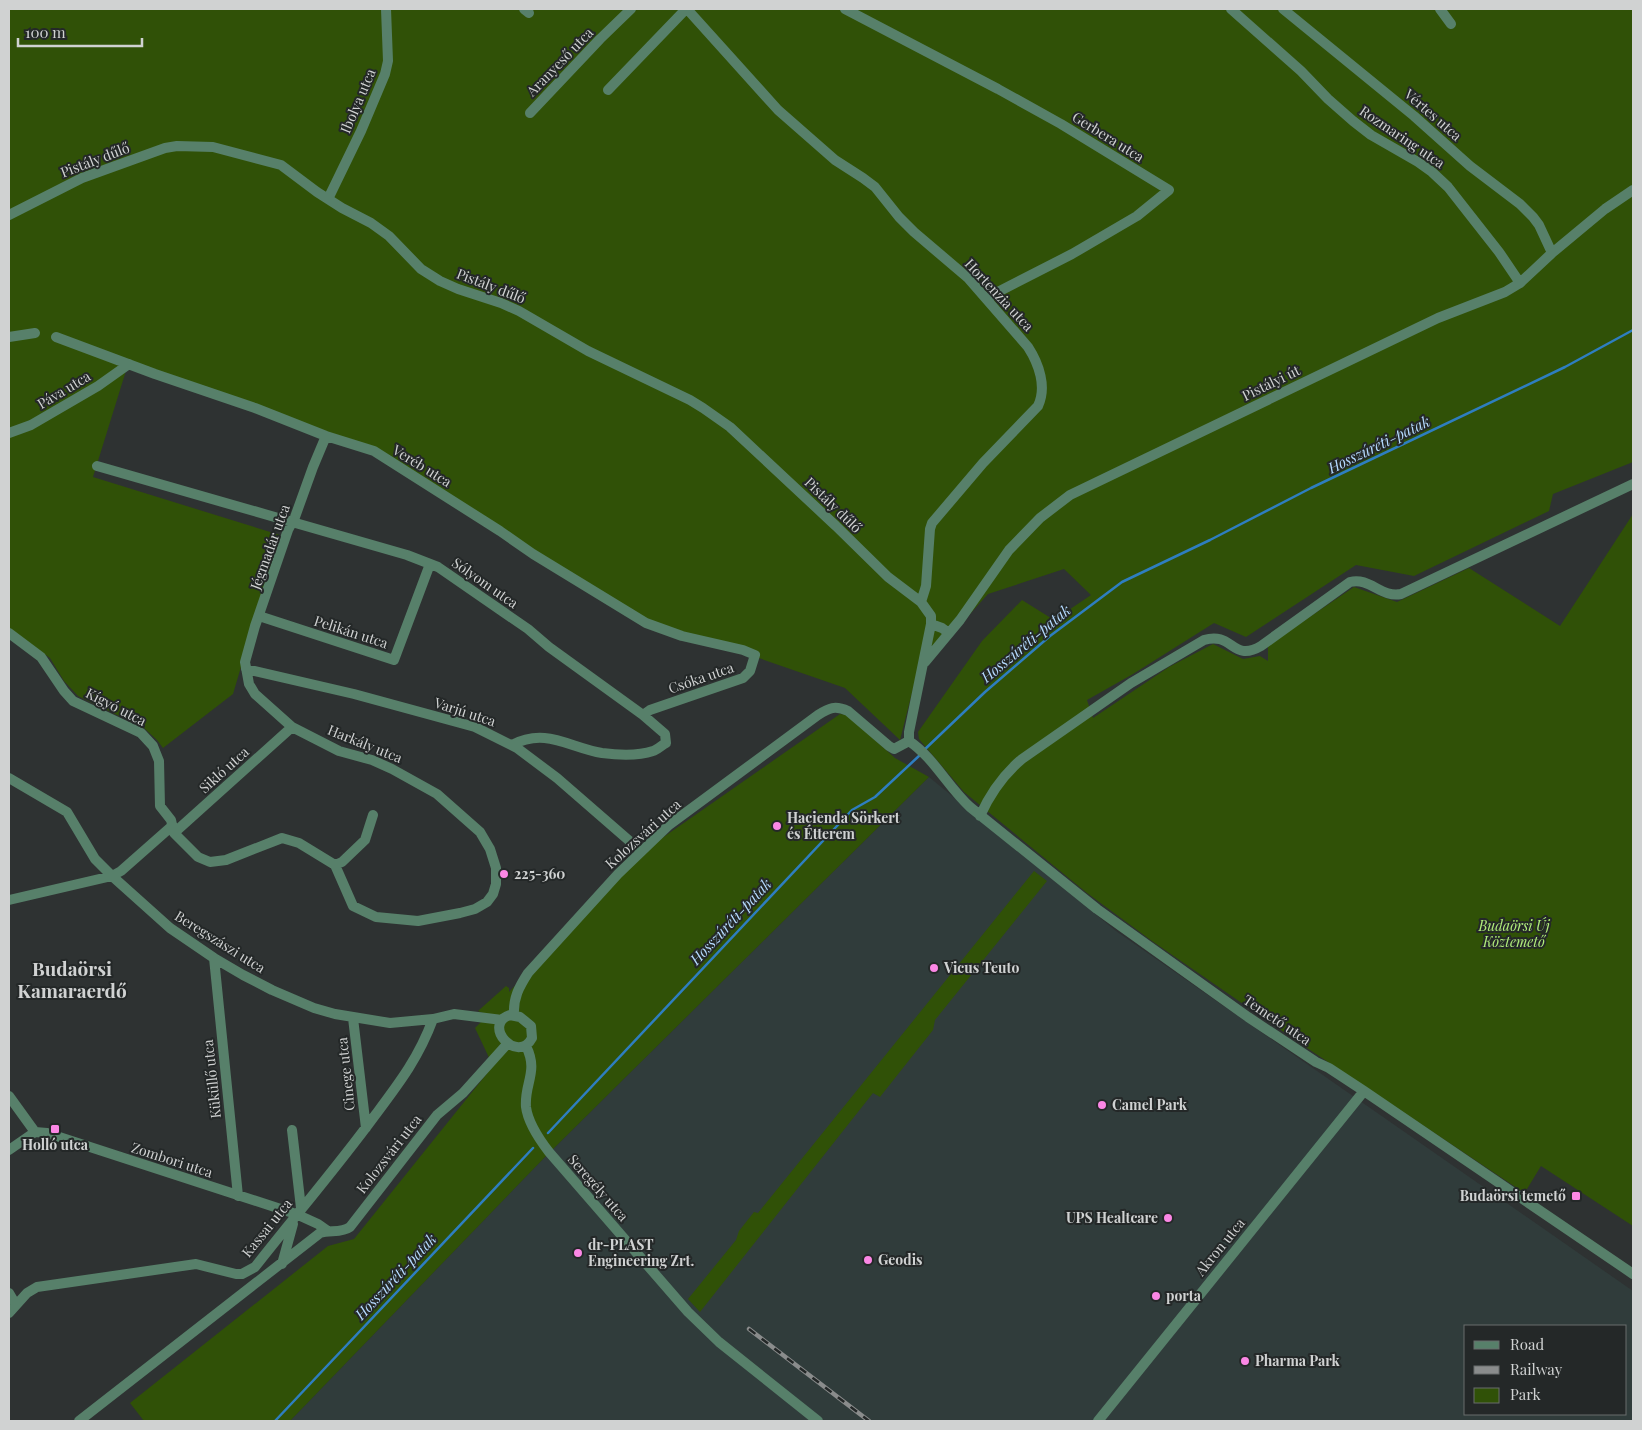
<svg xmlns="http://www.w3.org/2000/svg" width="1642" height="1430" font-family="'Playfair Display',serif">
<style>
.built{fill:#303c3b;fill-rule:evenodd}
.green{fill:#305107}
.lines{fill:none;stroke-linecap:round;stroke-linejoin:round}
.stream{stroke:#2e7ec0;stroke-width:2.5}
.minor{stroke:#57806a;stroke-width:10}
.rail-casing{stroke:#8a8c8c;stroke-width:4.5}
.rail{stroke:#242828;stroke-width:2.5;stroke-dasharray:8;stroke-linecap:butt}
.poi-dot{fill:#fb87e5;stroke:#242828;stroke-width:2}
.labels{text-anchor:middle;stroke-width:4;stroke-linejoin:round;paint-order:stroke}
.street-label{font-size:14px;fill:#d0d2d2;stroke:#242828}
.poi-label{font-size:14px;font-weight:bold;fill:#d0d2d2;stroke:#242828;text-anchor:start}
.park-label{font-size:14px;font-style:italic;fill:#b1ee7c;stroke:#242828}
.water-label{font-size:15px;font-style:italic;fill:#b5dafe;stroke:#242828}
.district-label{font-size:19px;font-weight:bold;fill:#d0d2d2;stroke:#242828}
</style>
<rect width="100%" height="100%" fill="#2e3232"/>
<path class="built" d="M929 777 1116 931 1633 1291V1421H290L545 1157ZM1466 1326H1626V1414H1466Z"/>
<path class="green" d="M9 9H1633V462L1553 494 1549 511 1414 576 1356 565 1246 637 1214 623 1133 674 1087 700 1093 718 1169 667 1213 644 1243 659 1260 656 1268 661V645L1354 587 1397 602 1469 568 1560 626 1633 514V1226L1541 1166 1527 1189 1520 1190 1304 1046 1152 941 1087 893 964 792 919 739 918 732 982 641 1022 600 1054 620 1091 595 1064 569 988 594 917 673 900 740 845 688 750 655 644 624 397 464 129 361 93 477 280 535 233 694 163 748 157 740 144 728 78 696 64 681 50 658 9 629Z
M840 714 847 715 895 758 929 777 545 1157 290 1421H144L130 1403 328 1246 354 1239 493 1066 475 1028 488 1015 478 1011 506 986 509 988V992L645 850Z
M1034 871 1047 881 935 1020 933 1030 880 1097 873 1093 700 1312 688 1299 736 1240 739 1231 754 1212 758 1213Z"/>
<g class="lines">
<path class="stream" d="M923 751 985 692 1050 636 1122 582 1210 540 1311 488 1565 367 1633 330
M548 1133 852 810 875 797 920 755
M275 1421 533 1148"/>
<path class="minor" d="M524 9 529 13
M687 9 778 110 835 160 863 178 875 187 899 217 914 232 968 278 1028 347C1039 364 1047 387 1038 406L983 463 932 523 930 529 926 586 921 602
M845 9 998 89 1061 124 1169 190 1137 216 1072 254 992 295 988 300
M1231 9 1301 71 1328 99 1353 121 1371 135 1418 162 1432 172 1448 187 1499 252 1520 283
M1283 9 1414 116 1470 166 1520 204 1533 217 1539 225 1552 253
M1440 9 1451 24
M608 90 686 9
M530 113 600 39 631 9
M328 199 361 131 385 74 388 61 386 9
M9 215 82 178 165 148 177 146 213 147 281 165 317 192 342 208 371 223 389 236 421 269 440 281 458 289 501 303 519 311 588 351 690 400 703 408 730 427 836 526 888 577 921 602 931 616V624L909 732V741
M9 337 35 333
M56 337 155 374 255 408 326 436 374 451 500 531 533 554 646 623 682 636 743 650 755 655 750 671 743 678 650 710 643 715
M9 433 31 425 98 386 129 364
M97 466 407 555 438 567 528 629 549 647 643 715 665 734 666 743C662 745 657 750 653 751 638 756 618 755 602 753 570 748 546 727 512 745
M259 616 394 660 430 564
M931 624 942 628 949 633
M9 633 41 657 64 691 73 701 141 733 153 746 159 761 160 806 171 820 174 833 198 857 210 862 226 860 282 838 299 843 335 865 353 906 376 917 418 921 460 913 475 909 487 902 493 894 496 884V868L490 849 480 832 437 794 392 769 372 760 339 751 292 727 255 694 249 684 245 662 255 626 288 530 295 517 313 467 326 436
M925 662 960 620 1009 550 1040 518 1070 495 1438 318 1505 292 1520 283 1552 253 1605 209 1633 190
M246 669 354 694 475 727 517 748 557 778 641 851
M909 741C934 758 948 787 970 807L1097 909 1248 1017 1316 1062 1329 1068 1364 1091 1633 1274
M9 778 67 812 95 859 112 876 170 928 214 958 243 975 272 990 314 1008 335 1014 390 1023 433 1019 454 1014 502 1020
M980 816C990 794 1003 775 1022 759L1131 683 1204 640C1233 631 1232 663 1261 646L1350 582C1370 577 1381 598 1401 594L1633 484
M174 833 292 727
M335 865 342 862 365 840 373 815
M9 900 112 876 121 871 172 826
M214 958 238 1196
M510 1015 520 1017 531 1026 532 1038C518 1065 481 1025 510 1015Z
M514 1015C513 998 519 987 528 973L618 874 669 825 818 715C829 708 835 705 848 711L889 746 894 749 909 741
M353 1018 366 1128
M526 1046C539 1072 524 1083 526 1107 528 1123 539 1139 549 1152L688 1312 719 1342 818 1421
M9 1096 35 1132
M292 1130 301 1208
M9 1150 35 1132 47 1133 296 1214 318 1224 328 1231
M282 1264 293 1224
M9 1293 16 1305
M9 1313 27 1293 37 1287 196 1264 236 1274H242L255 1267C295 1216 338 1166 376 1114 400 1082 419 1057 433 1019
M79 1421 320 1233C330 1230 342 1233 350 1227L437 1115 463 1093 508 1043
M1098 1421 1364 1091"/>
<defs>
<path id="rail" d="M749 1329 869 1421"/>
</defs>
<use href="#rail" class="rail-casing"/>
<use href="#rail" class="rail"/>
</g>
<g class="poi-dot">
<circle cx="777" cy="826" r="5"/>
<circle cx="504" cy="874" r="5"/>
<circle cx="934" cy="968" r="5"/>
<circle cx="1102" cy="1105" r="5"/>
<rect x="50" y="1124" width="10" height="10" rx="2.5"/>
<rect x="1571" y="1191" width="10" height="10" rx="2.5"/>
<circle cx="1168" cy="1218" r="5"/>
<circle cx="578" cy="1253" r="5"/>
<circle cx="868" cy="1260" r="5"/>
<circle cx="1156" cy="1296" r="5"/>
<circle cx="1245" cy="1361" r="5"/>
</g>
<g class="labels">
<g class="street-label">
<text transform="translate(560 62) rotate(-46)" y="5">Aranyeső utca</text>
<text transform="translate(358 101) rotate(-67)" y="5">Ibolya utca</text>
<text transform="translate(1433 115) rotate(41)" y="5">Vértes utca</text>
<text transform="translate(1108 137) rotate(32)" y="5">Gerbera utca</text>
<text transform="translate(1402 137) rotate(34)" y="5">Rozmaring utca</text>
<text transform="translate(95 160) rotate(-21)" y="5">Pistály dűlő</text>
<text transform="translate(491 286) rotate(21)" y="5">Pistály dűlő</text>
<text transform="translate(999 295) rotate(47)" y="5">Hortenzia utca</text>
<text transform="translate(1271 383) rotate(-26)" y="5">Pistályi út</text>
<text transform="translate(64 390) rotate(-31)" y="5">Páva utca</text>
<text transform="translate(422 466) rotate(32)" y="5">Veréb utca</text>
<text transform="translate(833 505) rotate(44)" y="5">Pistály dűlő</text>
<text transform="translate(270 547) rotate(-70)" y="5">Jégmadár utca</text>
<text transform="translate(485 583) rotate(35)" y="5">Sólyom utca</text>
<text transform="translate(351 632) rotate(18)" y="5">Pelikán utca</text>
<text transform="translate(701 678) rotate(-19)" y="5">Csóka utca</text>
<text transform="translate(116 707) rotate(27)" y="5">Kígyó utca</text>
<text transform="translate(465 712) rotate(18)" y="5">Varjú utca</text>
<text transform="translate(365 744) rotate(22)" y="5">Harkály utca</text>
<text transform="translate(224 770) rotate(-42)" y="5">Sikló utca</text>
<text transform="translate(643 834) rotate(-42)" y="5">Kolozsvári utca</text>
<text transform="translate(220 942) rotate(32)" y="5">Beregszászi utca</text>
<text transform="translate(1277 1020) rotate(34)" y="5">Temető utca</text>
<text transform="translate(346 1074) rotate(-96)" y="5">Cinege utca</text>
<text transform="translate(212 1079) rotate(-96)" y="5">Küküllő utca</text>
<text transform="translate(389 1154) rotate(-52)" y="5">Kolozsvári utca</text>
<text transform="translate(172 1160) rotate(18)" y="5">Zombori utca</text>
<text transform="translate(598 1188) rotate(49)" y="5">Seregély utca</text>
<text transform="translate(267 1228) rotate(-51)" y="5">Kassai utca</text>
<text transform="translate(1220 1247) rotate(-51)" y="5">Akron utca</text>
</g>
<g class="poi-label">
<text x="787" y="823">Hacienda Sörkert<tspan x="787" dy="16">és Étterem</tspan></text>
<text x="514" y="879">225-360</text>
<text x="944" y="973">Vicus Teuto</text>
<text x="1112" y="1110">Camel Park</text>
<text x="55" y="1150" text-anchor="middle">Holló utca</text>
<text x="1566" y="1201" text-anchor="end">Budaörsi temető</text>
<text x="1158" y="1223" text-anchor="end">UPS Healtcare</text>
<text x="588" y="1250">dr-PLAST<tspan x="588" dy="16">Engineering Zrt.</tspan></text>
<text x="878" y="1265">Geodis</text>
<text x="1166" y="1301">porta</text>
<text x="1255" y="1366">Pharma Park</text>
</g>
<g class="park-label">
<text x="1514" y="931">Budaörsi Új<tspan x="1514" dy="16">Köztemető</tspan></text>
</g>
<g class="water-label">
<text transform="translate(1379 445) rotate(-26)" y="5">Hosszúréti-patak</text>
<text transform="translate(1026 644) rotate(-40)" y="5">Hosszúréti-patak</text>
<text transform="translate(731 922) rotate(-47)" y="5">Hosszúréti-patak</text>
<text transform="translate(396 1277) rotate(-47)" y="5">Hosszúréti-patak</text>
</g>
<g class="district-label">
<text x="72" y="976">Budaörsi<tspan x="72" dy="22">Kamaraerdő</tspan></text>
</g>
</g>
<rect width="1642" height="1430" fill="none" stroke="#d0d2d2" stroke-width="20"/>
<rect x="1464" y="1325" width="162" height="90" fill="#242828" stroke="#696c6c"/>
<rect x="1474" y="1341" width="25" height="8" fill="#57806a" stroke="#696c6c"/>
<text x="1510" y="1350" font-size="15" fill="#d0d2d2">Road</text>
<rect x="1474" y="1366" width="25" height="8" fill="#8a8c8c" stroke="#696c6c"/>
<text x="1510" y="1375" font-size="15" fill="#d0d2d2">Railway</text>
<rect x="1474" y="1388" width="25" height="15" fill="#305107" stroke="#696c6c"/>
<text x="1510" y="1400" font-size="15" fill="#d0d2d2">Park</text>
<path d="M18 38v8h124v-8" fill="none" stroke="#d0d2d2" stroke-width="2.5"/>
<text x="25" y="38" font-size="15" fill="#d0d2d2" stroke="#242828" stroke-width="4" paint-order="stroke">100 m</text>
</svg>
